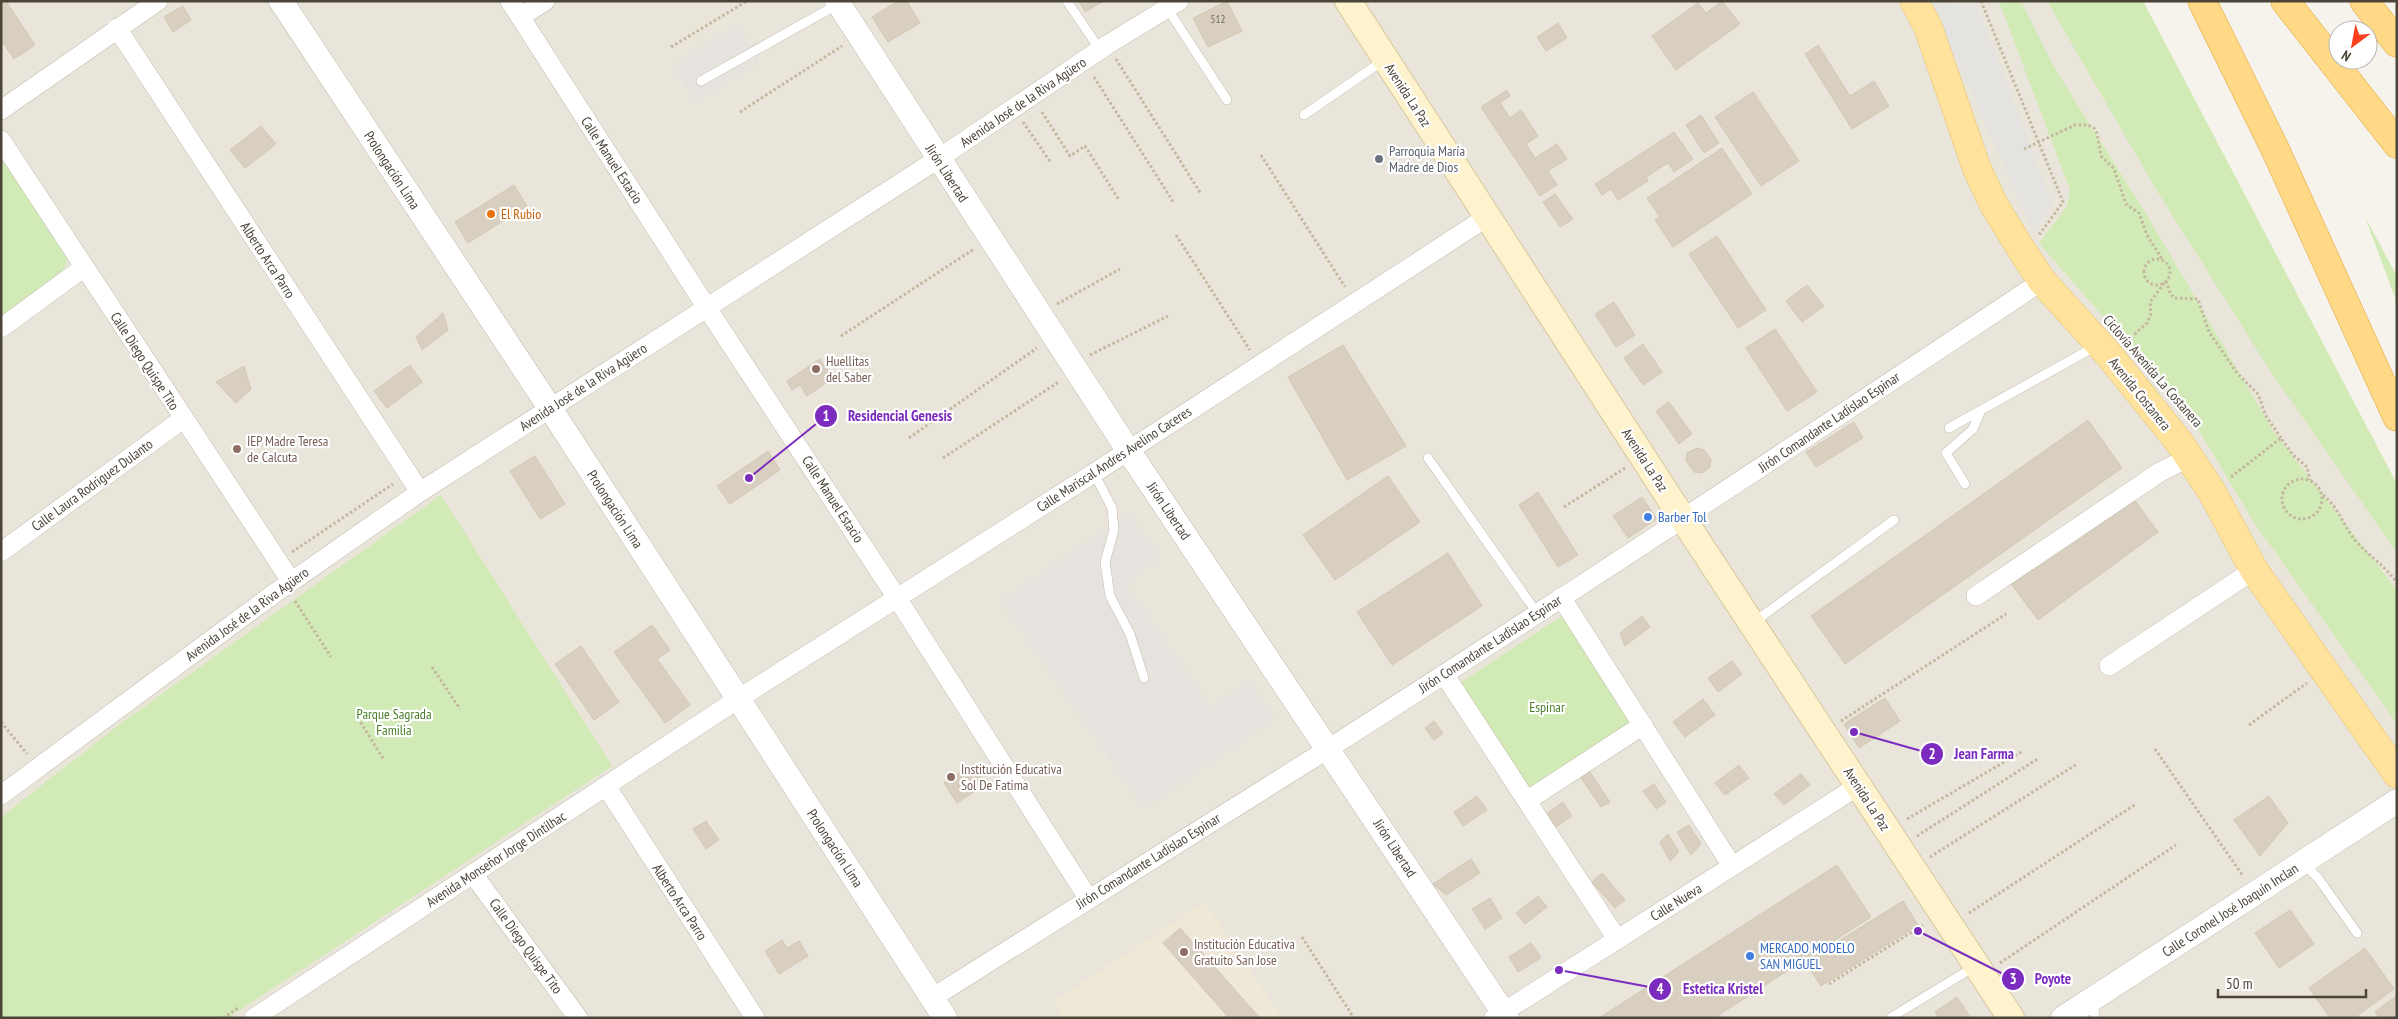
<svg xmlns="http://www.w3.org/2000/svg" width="2398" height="1019" font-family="'PT Sans Narrow',sans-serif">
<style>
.residential{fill:#eae5da}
.industrial{fill:#e6e2dd}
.education{fill:#efe8d6}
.green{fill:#d2eab5}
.parking{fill:#e5e3e0}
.building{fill:#d8cfc1;stroke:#d3c7b4}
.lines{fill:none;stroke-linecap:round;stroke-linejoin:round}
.service-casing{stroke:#c2bbae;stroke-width:10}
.minor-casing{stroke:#c2bbae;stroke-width:20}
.tertiary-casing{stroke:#c2bbae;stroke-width:25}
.secondary-casing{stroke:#d6c79b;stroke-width:28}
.primary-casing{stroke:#e6c16a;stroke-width:29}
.trunk-casing{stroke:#e0a43c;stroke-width:29}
.path{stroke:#c4b79f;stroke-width:3;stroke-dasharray:2.5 2.5;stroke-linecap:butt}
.service{stroke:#fff;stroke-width:9}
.minor{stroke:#fff;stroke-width:19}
.tertiary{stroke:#fff;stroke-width:24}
.secondary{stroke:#fff3cd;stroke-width:26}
.primary{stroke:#ffe39c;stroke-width:28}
.trunk{stroke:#ffd985;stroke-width:28}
.worship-dot{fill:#6b7280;stroke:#fff;stroke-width:2}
.food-dot{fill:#e8710a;stroke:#fff;stroke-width:2}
.education-dot{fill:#8d6e63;stroke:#fff;stroke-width:2}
.shop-dot{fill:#3f7fe0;stroke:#fff;stroke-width:2}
.labels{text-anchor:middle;stroke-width:4.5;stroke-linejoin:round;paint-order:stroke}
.number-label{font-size:11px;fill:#6e675b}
.street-label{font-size:14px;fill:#4b4439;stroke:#fff}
.worship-label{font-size:14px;fill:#5b616d;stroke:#fff;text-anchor:start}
.food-label{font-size:14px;fill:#c56008;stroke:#fff;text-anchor:start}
.education-label{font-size:14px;fill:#785e54;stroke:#fff;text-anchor:start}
.shop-label{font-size:14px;fill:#366cbe;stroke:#fff;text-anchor:start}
.park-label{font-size:14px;fill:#4a7f2a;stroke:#fff}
.leader{fill:none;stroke:#7b2cbf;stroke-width:2}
.callout-dot{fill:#7b2cbf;stroke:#fff;stroke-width:2}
.mark-label{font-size:15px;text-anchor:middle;font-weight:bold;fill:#fff}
.callout-label{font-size:15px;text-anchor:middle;font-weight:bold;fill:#7b2cbf;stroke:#fff;stroke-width:4.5;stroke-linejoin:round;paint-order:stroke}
</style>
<rect width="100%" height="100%" fill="#f6f3ec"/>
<path class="residential" d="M1 1H2090L2397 521V1018H1Z"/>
<path class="industrial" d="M737 25 760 61 695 102 673 66Z
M1129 513 1160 558 1125 583 1211 708 1249 682 1274 719 1144 808 1001 601Z"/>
<path class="education" d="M1205 902 1282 1018H1063L1053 1002Z"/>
<path class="green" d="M1999 1H2021L2055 69 2145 212 2274 432 2397 590V724L2253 521 2192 419 2039 243 2067 206 2070 190Z
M2047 1H2143L2397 484V553L2271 372 2157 191Z
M1 158 68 256 63 273 1 319Z
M2365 217 2397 276V303Z
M441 495 612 766 228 1018H1V817L124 721Z
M1562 616 1637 731 1533 798 1458 684Z"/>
<path class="parking" d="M1930 1 1978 7 2052 204 2034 232Z"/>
<path class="building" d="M1 1H6L35 45 14 59 1 40Z
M898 1H907L920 23 888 42 872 17Z
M1079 1H1104L1085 12Z
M1227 1 1242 31 1208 47 1193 18Z
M1722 1 1740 24 1676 70 1652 36 1698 3 1706 13Z
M183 6 191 20 173 32 164 17Z
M1558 23 1567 38 1546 51 1537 37Z
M1818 45 1850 96 1874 81 1889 106 1852 129 1805 54Z
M1507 90 1510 96 1500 103 1510 118 1521 110 1538 136 1526 144 1535 158 1557 144 1567 159 1548 171 1557 185 1540 196 1481 107Z
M1753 92 1799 161 1761 186 1715 117Z
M1701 115 1719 143 1704 153 1686 125Z
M261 126 276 144 245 168 230 150Z
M1674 132 1693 159 1674 172 1668 163 1646 177 1648 181 1618 200 1611 189 1602 195 1595 184Z
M1722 148 1752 194 1673 247 1655 220 1660 217 1647 198Z
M514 185 527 206 468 243 455 222Z
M1555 194 1573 219 1560 227 1543 202Z
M1717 236 1766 310 1738 328 1689 254Z
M1807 285 1824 306 1802 322 1786 301Z
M1614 302 1635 335 1616 347 1595 314Z
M443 313 448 330 422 350 416 337Z
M1775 329 1817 392 1787 411 1746 348Z
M1643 344 1662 372 1643 385 1624 358Z
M1343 345 1406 446 1347 480 1288 377Z
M820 359 833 378 807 396 800 385 792 390 787 381Z
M410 365 422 382 387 408 374 391Z
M244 366 251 389 236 403 216 382Z
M1669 402 1692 434 1679 444 1656 411Z
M2088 420 2122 468 1845 664 1811 616Z
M1854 422 1863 438 1816 467 1806 452Z
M1697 448 1704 450 1711 459 1710 467 1702 473 1694 472 1686 461 1687 453Z
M768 451 780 470 730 504 717 486Z
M535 456 565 504 540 519 510 471Z
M1388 476 1420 522 1335 580 1303 535Z
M1538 492 1578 555 1558 567 1519 505Z
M2130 494 2158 532 2038 620 2009 581Z
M1642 497 1657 519 1628 538 1613 516Z
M1448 553 1482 606 1392 665 1357 612Z
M1642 616 1650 627 1625 646 1620 633Z
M652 625 670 650 657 659 690 705 665 723 614 652Z
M581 646 619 702 594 720 555 664Z
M1732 661 1742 674 1718 692 1708 678Z
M1885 698 1900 721 1859 748 1844 724Z
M1703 699 1715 715 1685 737 1673 722Z
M1434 721 1443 733 1434 740 1425 728Z
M973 764 986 784 957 803 944 783Z
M1739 765 1749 778 1725 795 1715 783Z
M1588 769 1610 802 1601 807 1579 775Z
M1801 774 1810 785 1784 805 1774 794Z
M1654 784 1666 802 1656 809 1643 791Z
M1477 796 1487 810 1463 826 1454 812Z
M2269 796 2288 823 2260 856 2234 820Z
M1563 802 1572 816 1556 827 1546 814Z
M706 821 719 840 706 849 693 829Z
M1689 825 1701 844 1691 855 1677 832Z
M1668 834 1679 852 1670 861 1660 842Z
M1471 859 1480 873 1446 895 1433 884Z
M1837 865 1871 917 1714 1018H1599Z
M1602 873 1625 900 1615 908 1592 882Z
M1538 896 1547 907 1525 924 1516 913Z
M1490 898 1502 918 1485 929 1472 909Z
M1903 901 1918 925 1821 986 1805 962Z
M2290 910 2314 944 2279 968 2255 933Z
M1180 928 1260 1018H1229L1163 943Z
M782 940 787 948 799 941 808 956 779 974 765 951Z
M1531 943 1541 958 1518 972 1509 957Z
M2365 948 2394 989 2354 1018H2330L2309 988Z
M2397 995V1018H2380L2375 1012Z
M1957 997 1971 1018H1939L1935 1012Z"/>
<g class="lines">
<defs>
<path id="service" d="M1067 1 1100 50
M1167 8 1227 100
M701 81 838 4
M1304 115 1384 60
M1949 428 2098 345
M1428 458 1537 613
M1094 473 1112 508 1114 530 1105 562 1110 596 1130 634 1144 678
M1965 484 1946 453 1973 429 1981 410
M1754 622 1894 520
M2304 864 2318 878 2357 933
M2093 1001 2095 1018
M1890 1018 1974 967"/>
<path id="minor" d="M510 1 707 308 897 598 1088 898
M520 17 545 1
M117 28 420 492
M1 110 158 1
M1 140 291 581
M1 328 83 268
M1 552 183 419
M1976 596 2160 472 2190 457
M1561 597 1732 866
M2109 666 2254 570
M1444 674 1617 939
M606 786 755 1018
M1 795 275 593 420 492 938 159 1107 45 1179 1
M1528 800 1643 725
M473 874 578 1018
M932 998C1065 913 1199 831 1331 747 1570 594 1806 438 2042 281
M254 1018 738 699 1094 473 1487 217
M1494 1018 1858 786"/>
<path id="tertiary" d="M281 1 550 408 945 1018
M837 1 1128 450 1507 1018
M2063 1018 2397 801"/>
<path id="secondary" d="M1348 1 1683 519 2011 1018"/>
<path id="primary" d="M1914 1 1928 27 1977 169 1994 205 2021 249 2042 281 2109 355 2179 442 2212 492 2254 570 2397 774"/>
<path id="trunk" d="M2202 1 2275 149 2397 417
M2285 1 2397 144
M2364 1 2397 43"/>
</defs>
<use href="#service" class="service-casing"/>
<use href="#minor" class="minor-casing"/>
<use href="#tertiary" class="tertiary-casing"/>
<use href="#secondary" class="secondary-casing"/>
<use href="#primary" class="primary-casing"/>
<use href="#trunk" class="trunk-casing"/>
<path class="path" d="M1981 1 2063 202 2039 235
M671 47 747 1
M1116 59 1201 194
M1094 77 1174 203
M740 112 842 46
M1042 112 1070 156 1085 146 1119 200
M1023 122 1051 163
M2024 149 2075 125H2088L2094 128 2097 133 2101 156 2114 169 2126 204 2139 213 2147 235 2162 259
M1261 155 1345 287
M1176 235 1250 350
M2144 272a13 13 0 1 1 26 0a13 13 0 1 1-26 0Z
M2166 281 2170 293 2174 298 2198 299 2209 332 2237 373 2258 394 2266 416 2281 438
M1057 304 1120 269
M841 336 974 249
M2127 341 2147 323 2151 314 2150 302 2166 281
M1090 355 1168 316
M909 438 1037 348
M943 458 1060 381
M2231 477 2281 438 2293 455 2307 467 2310 480
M2282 499a20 20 0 1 1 40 0a20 20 0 1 1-40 0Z
M2323 495C2339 508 2342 523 2354 539 2367 555 2385 565 2397 583
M1564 507 1625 468
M292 552 393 484
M295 601 331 657
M432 667 460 709
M358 718 384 760
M1841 721 2006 614
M1 722 27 754
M2249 725 2307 683
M2155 749 2243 876
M1907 819 2023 751
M1917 836 2039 758
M1930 857 2077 764
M1969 913 2136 804
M1302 937 1354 1018
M2000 963 2176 845
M1829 984 1923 925
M223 1018 238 1008"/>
<use href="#service" class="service"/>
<use href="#minor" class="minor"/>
<use href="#tertiary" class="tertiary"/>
<use href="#secondary" class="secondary"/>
<use href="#primary" class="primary"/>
<use href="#trunk" class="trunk"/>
</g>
<circle class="worship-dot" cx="1379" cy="159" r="5"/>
<circle class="food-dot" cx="491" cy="214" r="5"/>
<g class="education-dot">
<circle cx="816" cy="369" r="5"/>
<circle cx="237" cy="449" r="5"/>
<circle cx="951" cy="777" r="5"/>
<circle cx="1184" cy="952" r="5"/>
</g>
<g class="shop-dot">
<circle cx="1648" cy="517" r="5"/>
<circle cx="1750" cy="956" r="5"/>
</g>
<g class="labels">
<g class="number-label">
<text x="1218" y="23">512</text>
</g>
<g class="street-label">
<text transform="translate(1408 95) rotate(57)" y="5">Avenida La Paz</text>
<text transform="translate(1023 102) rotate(-34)" y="5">Avenida José de la Riva Agüero</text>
<text transform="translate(612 160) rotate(57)" y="5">Calle Manuel Estacio</text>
<text transform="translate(392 170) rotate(57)" y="5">Prolongación Lima</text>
<text transform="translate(947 173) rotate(57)" y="5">Jirón Libertad</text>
<text transform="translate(268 260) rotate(57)" y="5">Alberto Arca Parro</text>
<text transform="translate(145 361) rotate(57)" y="5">Calle Diego Quispe Tito</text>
<text transform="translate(2153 371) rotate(49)" y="5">Ciclovía Avenida La Costanera</text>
<text transform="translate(583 387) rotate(-33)" y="5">Avenida José de la Riva Agüero</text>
<text transform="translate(2140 394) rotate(51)" y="5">Avenida Costanera</text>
<text transform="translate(1829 422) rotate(-34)" y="5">Jirón Comandante Ladislao Espinar</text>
<text transform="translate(1114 459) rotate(-33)" y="5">Calle Mariscal Andres Avelino Caceres</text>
<text transform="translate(1645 460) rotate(57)" y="5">Avenida La Paz</text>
<text transform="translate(92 485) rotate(-36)" y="5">Calle Laura Rodriguez Dulanto</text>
<text transform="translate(833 499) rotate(57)" y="5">Calle Manuel Estacio</text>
<text transform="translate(615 509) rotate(57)" y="5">Prolongación Lima</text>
<text transform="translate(1169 511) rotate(56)" y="5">Jirón Libertad</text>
<text transform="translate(247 614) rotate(-36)" y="5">Avenida José de la Riva Agüero</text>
<text transform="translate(1490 644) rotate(-33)" y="5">Jirón Comandante Ladislao Espinar</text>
<text transform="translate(1867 799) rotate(57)" y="5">Avenida La Paz</text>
<text transform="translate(835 848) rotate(57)" y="5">Prolongación Lima</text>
<text transform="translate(1395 848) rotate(57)" y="5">Jirón Libertad</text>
<text transform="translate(496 859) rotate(-33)" y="5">Avenida Monseñor Jorge Dintilhac</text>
<text transform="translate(1148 861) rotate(-32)" y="5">Jirón Comandante Ladislao Espinar</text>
<text transform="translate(680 902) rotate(57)" y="5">Alberto Arca Parro</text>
<text transform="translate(1676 902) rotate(-32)" y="5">Calle Nueva</text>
<text transform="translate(2230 910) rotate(-33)" y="5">Calle Coronel José Joaquín Inclan</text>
<text transform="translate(526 946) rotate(54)" y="5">Calle Diego Quispe Tito</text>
</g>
<g class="worship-label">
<text x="1389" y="156">Parroquia María<tspan x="1389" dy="16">Madre de Dios</tspan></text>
</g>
<g class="food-label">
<text x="501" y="219">El Rubio</text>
</g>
<g class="education-label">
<text x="826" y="366">Huellitas<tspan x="826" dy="16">del Saber</tspan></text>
<text x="247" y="446">IEP Madre Teresa<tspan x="247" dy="16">de Calcuta</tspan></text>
<text x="961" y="774">Institución Educativa<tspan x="961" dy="16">Sol De Fatima</tspan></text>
<text x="1194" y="949">Institución Educativa<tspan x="1194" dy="16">Gratuito San Jose</tspan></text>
</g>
<g class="shop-label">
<text x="1658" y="522">Barber Tol</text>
<text x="1760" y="953">MERCADO MODELO<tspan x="1760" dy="16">SAN MIGUEL</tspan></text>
</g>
<g class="park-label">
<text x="1547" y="712">Espinar</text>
<text x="394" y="719">Parque Sagrada<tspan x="394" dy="16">Familia</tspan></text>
</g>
</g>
<path class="leader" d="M749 478L826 416M1854 732L1932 754M1918 931L2013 979M1559 970L1660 989"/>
<g class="callout-dot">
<circle cx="749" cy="478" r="5"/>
<circle cx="1854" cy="732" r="5"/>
<circle cx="1918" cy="931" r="5"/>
<circle cx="1559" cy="970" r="5"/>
<circle cx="826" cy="416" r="12"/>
<circle cx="1932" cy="754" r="12"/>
<circle cx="2013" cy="979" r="12"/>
<circle cx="1660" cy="989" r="12"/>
</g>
<g class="mark-label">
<text x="826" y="421">1</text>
<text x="1932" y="759">2</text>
<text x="2013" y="984">3</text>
<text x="1660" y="994">4</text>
</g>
<g class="callout-label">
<text x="900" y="421">Residencial Genesis</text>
<text x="1984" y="759">Jean Farma</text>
<text x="2053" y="984">Poyote</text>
<text x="1723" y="994">Estetica Kristel</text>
</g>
<rect width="2398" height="1019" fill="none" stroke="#4b4439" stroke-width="5"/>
<g transform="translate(2353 45) rotate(212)"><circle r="24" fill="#ffffff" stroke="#b7b4b0"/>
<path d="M0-4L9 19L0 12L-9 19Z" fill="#fc3f1d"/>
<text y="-8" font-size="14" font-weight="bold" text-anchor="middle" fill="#4b4439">N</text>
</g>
<path d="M2218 989v8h148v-8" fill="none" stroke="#4b4439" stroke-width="2.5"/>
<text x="2226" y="989" font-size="15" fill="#4b4439" stroke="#ffffff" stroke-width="4" paint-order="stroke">50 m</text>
</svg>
